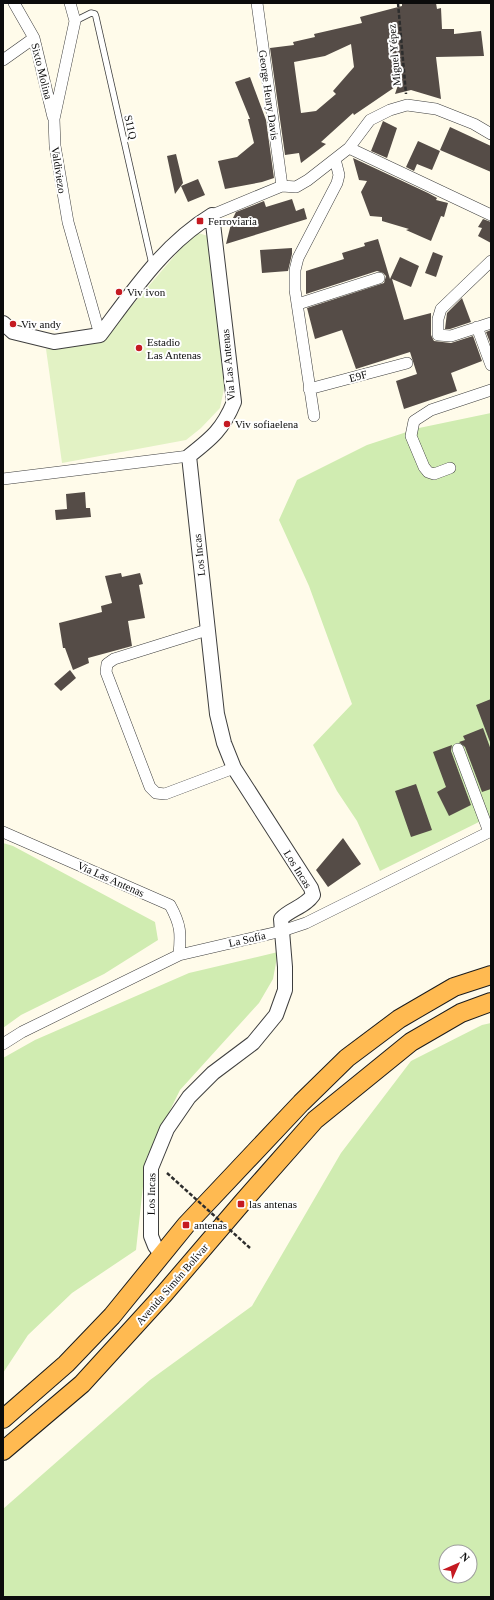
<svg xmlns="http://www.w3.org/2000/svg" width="494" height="1600" font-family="'Times New Roman',serif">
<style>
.green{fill:#d0ecb1;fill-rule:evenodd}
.pitch{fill:#e2f2c4}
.building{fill:#554c47;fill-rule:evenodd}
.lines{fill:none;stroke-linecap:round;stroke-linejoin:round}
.service-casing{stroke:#3e3e3e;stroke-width:7}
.minor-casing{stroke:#3e3e3e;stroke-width:12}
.tertiary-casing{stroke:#3e3e3e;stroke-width:16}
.trunk-casing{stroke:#1c1c1c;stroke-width:20}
.path{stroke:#2d2d2d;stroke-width:2.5;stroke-dasharray:4 2;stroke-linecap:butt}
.service{stroke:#fff;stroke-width:5.5}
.minor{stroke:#fff;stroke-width:11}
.tertiary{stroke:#fff;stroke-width:14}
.trunk{stroke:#ffba51;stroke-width:18}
.path-bridge{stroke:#2d2d2d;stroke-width:2.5;stroke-dasharray:4 2;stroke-linecap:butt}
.poi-dot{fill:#c51a22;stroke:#fff;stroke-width:1.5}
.labels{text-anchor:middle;stroke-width:4;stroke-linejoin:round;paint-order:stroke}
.street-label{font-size:11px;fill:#0b0b0b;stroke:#fff}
.poi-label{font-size:11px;fill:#0b0b0b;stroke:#fff;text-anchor:start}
</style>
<rect width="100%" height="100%" fill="#fffbea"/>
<path class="green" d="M491 413V816L380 871 357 821 337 791 313 745 352 704 309 586 279 520 297 480 367 445 419 428Z
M3 843 13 846 155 922 158 940 104 974 21 1015 3 1028Z
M278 952 273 979 259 1003 180 1090 146 1159 136 1250 72 1293 28 1335 3 1373V1058L35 1040 189 973Z
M491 1023V1597H3V1509L150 1380 252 1306 341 1153 411 1061 482 1025ZM446 1552H470V1576H446Z"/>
<path class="pitch" d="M198 233 208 236 225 384 220 408 201 428 186 440 62 463 46 349 69 346 117 323 183 246Z"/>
<path class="building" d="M402 3H436L437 9 441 8 442 29H454V34L481 31 484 56 436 57 441 99 411 90 395 94 398 85 354 115 353 113 321 142 326 144 301 163 299 153 285 155 270 48 294 45 293 42 315 37 314 34 362 23 360 17 402 6ZM351 44 354 67 333 91 336 94 316 111 301 113 294 62 325 56Z
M250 77 266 120 274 178 262 182 225 189 218 161 237 157 254 143 248 119H250L235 82Z
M383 121 397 128 387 158 371 151Z
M450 127 491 146V172L440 150Z
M418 141 440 151 432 170 417 164 414 171 406 167Z
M176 154 183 183 175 194 167 156Z
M353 158 428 193 437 198 436 200 448 203 444 217 441 216 431 241 406 230 409 229 382 221V217L370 216 361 192 367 181 359 180Z
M198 179 205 195 188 202 181 186Z
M292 199 296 211 304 208 307 219 226 244 232 220 236 212 264 201 266 207Z
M483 219 491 222V243L478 236 482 228 478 227Z
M378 239 390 279 400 257 419 266 411 287 392 279 404 320 431 313V335L434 341 451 343 473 336 482 361 451 373 457 391 404 409 396 381 417 374 410 352 356 369 342 330 315 339 307 308 384 283 386 276 383 273 377 271 306 294V271L344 259 342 253 365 246 364 243Z
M292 248V254L288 271 262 273 260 250Z
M433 252 443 256 436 277 425 273Z
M462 298 471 322 450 329H445L447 313Z
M491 330V345L486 332Z
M85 492 86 508H90L91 517 56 520 55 510 67 509 66 494Z
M121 573 122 577 140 573 143 584 139 585 145 618 128 621 132 646 88 658 89 663 73 670 65 648H63L59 623 102 612 101 606 112 603 105 576Z
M70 670 76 678 61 691 54 684Z
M491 699V742H490L476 705Z
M483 728 491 750V789L482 792 465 747 459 742 465 740 463 736Z
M452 745 451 751 471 805 449 816 437 792 446 787 433 752Z
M416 784 432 830 411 837 395 791Z
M343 838 361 864 328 887 316 870Z"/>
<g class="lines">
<defs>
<path id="service" d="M75 21 91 13 95 14 96 17 152 264"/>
<path id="minor" d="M14 3 34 38 53 117
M70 3 75 21 54 119 55 146 68 222 100 335
M257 3 282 186
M3 60 34 38
M349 148 491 215
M212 215 282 186 296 187 308 180 349 148 370 120 390 110 407 105 436 109 474 124 491 134
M491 261 441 309 438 319V335L451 336 491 323
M298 304 379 278
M477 327 491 365
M309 389 407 363
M314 416 295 290V270L298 258 337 183 339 175 335 159
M450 468 434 474 428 472 424 467 411 436 414 421 431 410 491 390
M3 479 189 456
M207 630 114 659 107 664 106 672 150 787 156 793 165 794 234 768
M458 749 489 832
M3 832 170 905C181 925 181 933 179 955
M3 1044 22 1032 179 955 282 931 306 923 491 831"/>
<path id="tertiary" d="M3 323 13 332 54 342 100 335C133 291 164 244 212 215L234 402C223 429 212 438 189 456L217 714 224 743 234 768 311 888 313 895C305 907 290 909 281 919L285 967V990L276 1015 253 1043 213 1073 189 1097 167 1129 151 1168V1236L155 1246 162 1255"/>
<path id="trunk" d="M3 1419 66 1364 112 1316 186 1225 301 1103 347 1058 399 1019 454 987 491 975
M3 1451 82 1384 164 1294 241 1204 315 1120 411 1042 461 1013 491 1002"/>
</defs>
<use href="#service" class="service-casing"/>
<use href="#minor" class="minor-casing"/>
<use href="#tertiary" class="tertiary-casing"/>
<use href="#trunk" class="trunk-casing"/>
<path class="path" d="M398 3 406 94"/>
<use href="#service" class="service"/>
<use href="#minor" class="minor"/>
<use href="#tertiary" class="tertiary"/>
<use href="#trunk" class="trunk"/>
<path class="path-bridge" d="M167 1173 250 1248"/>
</g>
<g class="poi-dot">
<rect x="196" y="217" width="8" height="8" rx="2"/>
<circle cx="119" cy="292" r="4"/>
<circle cx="13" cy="324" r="4"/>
<circle cx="139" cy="348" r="4"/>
<circle cx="227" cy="424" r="4"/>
<rect x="237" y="1200" width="8" height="8" rx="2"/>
<rect x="182" y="1221" width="8" height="8" rx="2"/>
</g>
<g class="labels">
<g class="street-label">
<text transform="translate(394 55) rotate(-95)" y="4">Miguel Yépez</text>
<text transform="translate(42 71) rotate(76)" y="4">Sixto Molina</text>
<text transform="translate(269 95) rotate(82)" y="4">George Henry Davis</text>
<text transform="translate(131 127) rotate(77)" y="4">S11Q</text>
<text transform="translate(59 170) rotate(81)" y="4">Valdiviezo</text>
<text transform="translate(228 365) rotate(-95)" y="4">Via Las Antenas</text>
<text transform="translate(358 376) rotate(-15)" y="4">E9F</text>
<text transform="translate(199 555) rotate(-96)" y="4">Los Incas</text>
<text transform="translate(298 869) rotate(58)" y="4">Los Incas</text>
<text transform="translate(111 879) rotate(24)" y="4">Via Las Antenas</text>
<text transform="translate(247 939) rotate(-13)" y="4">La Sofía</text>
<text transform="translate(151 1194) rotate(-89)" y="4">Los Incas</text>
<text transform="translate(172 1284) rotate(-49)" y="4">Avenida Simón Bolívar</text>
</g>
<g class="poi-label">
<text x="208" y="225">Ferroviaria</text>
<text x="127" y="296">Viv ivon</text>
<text x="21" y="328">Viv andy</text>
<text x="147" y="346">Estadio<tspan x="147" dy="13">Las Antenas</tspan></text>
<text x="235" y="428">Viv sofiaelena</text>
<text x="249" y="1208">las antenas</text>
<text x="194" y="1229">antenas</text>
</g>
</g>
<rect width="494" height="1600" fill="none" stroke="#0b0b0b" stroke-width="8"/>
<g transform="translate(458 1564) rotate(45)"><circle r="19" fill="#ffffff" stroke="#9d9d9d"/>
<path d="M0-3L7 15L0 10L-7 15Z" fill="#c51a22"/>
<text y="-6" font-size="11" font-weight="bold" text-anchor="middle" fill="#0b0b0b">N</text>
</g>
</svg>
